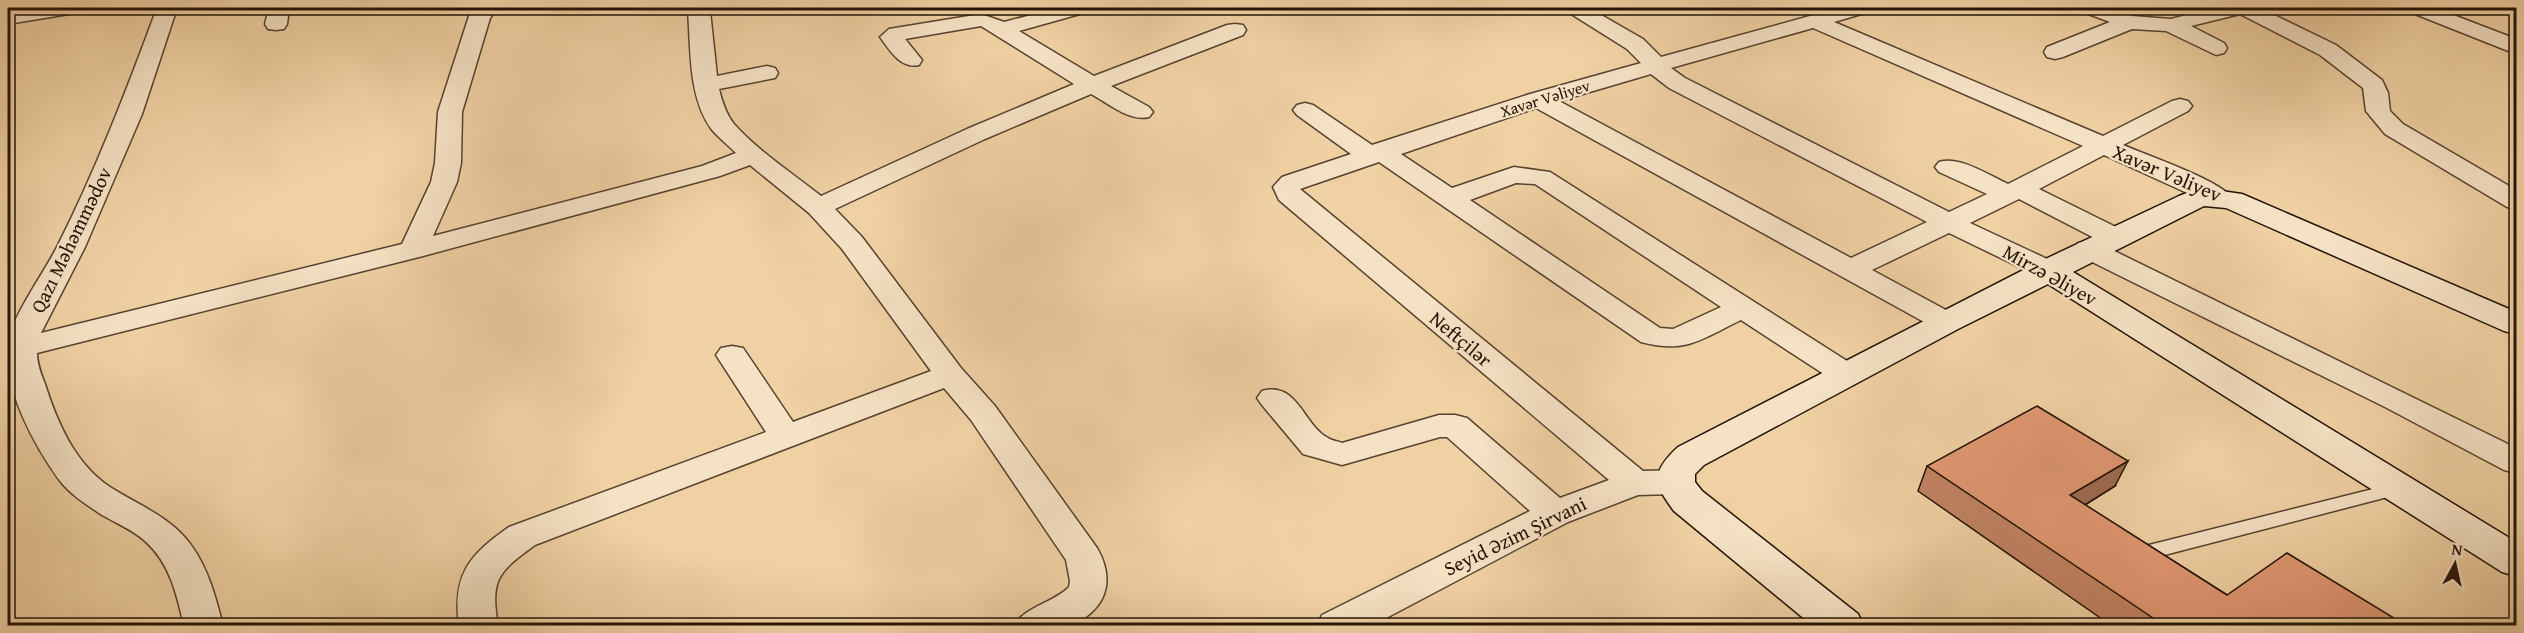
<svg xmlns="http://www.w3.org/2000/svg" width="2524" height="633" font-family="'Gentium Book Plus',serif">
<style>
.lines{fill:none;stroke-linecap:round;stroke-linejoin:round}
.lane-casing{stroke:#56422e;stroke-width:3}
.street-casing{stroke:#56422e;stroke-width:3}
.secondary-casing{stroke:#231306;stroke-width:3}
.lane{fill:#f5e1c4;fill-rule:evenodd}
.street{fill:#f5e1c4;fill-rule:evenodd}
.secondary{fill:#f5e1c4;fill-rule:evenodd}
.wall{fill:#c28363;stroke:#231306;stroke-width:1.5}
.shaded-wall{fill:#9e6a50;stroke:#231306;stroke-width:1.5}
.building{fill:#e19873;stroke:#231306;stroke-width:1.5}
.labels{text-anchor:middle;stroke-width:4.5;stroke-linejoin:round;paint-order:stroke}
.far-street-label{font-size:16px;fill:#231306;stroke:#f5e1c4}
.street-label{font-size:20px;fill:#231306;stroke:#f5e1c4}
</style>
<rect width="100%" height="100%" fill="#f0d1a4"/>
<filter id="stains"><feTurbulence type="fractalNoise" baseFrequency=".00333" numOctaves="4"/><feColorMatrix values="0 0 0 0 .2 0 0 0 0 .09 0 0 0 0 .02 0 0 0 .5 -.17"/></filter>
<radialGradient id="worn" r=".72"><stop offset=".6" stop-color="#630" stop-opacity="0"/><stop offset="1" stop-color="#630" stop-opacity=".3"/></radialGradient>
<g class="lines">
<defs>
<path id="lane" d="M2397 483 2403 485 2406 489 2403 493 2149 559 2142 557 2140 552 2142 547 2149 545Z"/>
<path id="street" d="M33 8H79L76 12 69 14 8 24V12Z
M157 8H177L142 114 85 247 41 333 402 244 431 182 435 163 438 112 469 16 477 8H498L490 18 462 112 461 163 457 182 433 236 702 166 736 153C728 145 719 138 712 130 688 98 691 49 688 11L691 8H707L710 11 717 76 767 66 775 68 778 73 775 78 719 89C722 101 726 114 734 124 758 151 792 173 821 196L967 129 1074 84 981 26 905 39 922 60 919 65C901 69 890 51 880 37L889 29 981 14 1004 22 1058 8H1090L1087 12 1019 31 1094 76 1227 25 1235 24 1243 25 1246 30 1243 35 1111 86 1149 107 1153 112 1149 117C1130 122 1108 103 1091 94L985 139 835 209 862 237 961 368 995 406 1097 548C1111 572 1111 598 1087 616 1083 619 1076 624 1071 626 1056 629 1030 626 1014 626 1024 607 1053 603 1069 587L1070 581 1066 560 971 420 944 388 535 545C498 572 490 579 498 626H459C452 575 469 555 509 527L766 432 716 355 721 348 732 346 743 348 793 422 931 371 842 249 809 213 750 165 720 176 423 256 37 353C37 364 41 374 45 384 57 422 75 464 110 487 138 505 171 517 191 545 208 568 216 598 223 626H184C177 595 170 563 145 541 133 530 116 523 102 515 87 505 71 495 60 481 35 447 2 387 8 343 10 320 45 271 57 247 96 170 127 89 157 8Z
M269 8H289L287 24 284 29 276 30 268 29 265 24Z
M1565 8H1589L1643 39 1661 57 1839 8H1871L1868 12 1834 22 2103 136 2172 101 2180 99 2188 101 2192 106 2188 111 2123 145C2146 155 2219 180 2231 197L2227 203 2218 205 2209 203 2104 155 2039 189 2124 231 2128 237 2124 243 2114 245 2104 243 2019 199 1970 223 2058 264 2062 270 2058 276 2048 279 2038 276 1949 233 1872 270 1957 316 1961 322 1957 328 1946 331 1935 328 1536 108 1401 154 1452 188 1514 167 1550 172 1858 368 1863 375 1858 382 1847 385 1836 382 1741 320C1701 339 1687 354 1641 342L1379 162 1300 189 1643 471 1675 470 1687 474 1692 482 1687 490 1675 494 1638 495 1568 522 1371 626H1317L1322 615 1530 511 1447 437H1440L1342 465 1303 454 1262 405 1257 398 1262 391C1298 381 1303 425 1328 438 1332 441 1338 441 1342 443L1439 415H1455L1467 418 1560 498 1609 480 1279 200 1273 187 1282 177 1351 154 1297 115 1293 110 1297 105 1305 103 1313 105 1372 145 1530 94 1641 63 1627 49 1568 12ZM1813 28 2083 146 2008 184C1988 175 1961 156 1939 162L1935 167 1939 172 1987 194 1949 212 1685 78 1671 68ZM1651 74 1669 88 1927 222 1851 258 1559 101ZM1516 183 1535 184 1721 307 1673 329 1660 328 1470 200Z
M2080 8H2109L2132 16 2171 19 2214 8H2260L2336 45 2382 80 2388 93 2390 111 2403 124 2516 190V209L2507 207 2385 134 2366 111 2363 88 2320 55 2240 14 2191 26 2224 43 2227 48 2224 53 2216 55 2166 31 2132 29 2063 57 2055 59 2047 57 2044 52 2047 47 2110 22 2083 12Z
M2407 8H2435L2516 39V54L2410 12Z
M2088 241 2098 243 2516 448V473L2504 470 2385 407 2078 255 2074 249 2078 243Z"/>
<path id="secondary" d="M2200 188 2242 194 2516 312V334L2504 331 2226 208 2204 206 2073 272 2516 542V576L2502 572 2048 284 1958 329 1704 465 1695 474V482L1702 491 1858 614 1864 626H1813L1674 511C1653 483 1651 472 1678 447L2037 263 2179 196Z"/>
</defs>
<use href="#lane" class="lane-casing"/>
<use href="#street" class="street-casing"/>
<use href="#secondary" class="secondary-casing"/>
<use href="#lane" class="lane"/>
<use href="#street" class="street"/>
<use href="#secondary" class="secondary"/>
</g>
<path class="wall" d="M1927 466 2115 486 2085 505 2227 595 2407 626H2112L1918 491Z"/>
<path class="shaded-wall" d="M2128 461 2115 486 2059 521 2070 495Z"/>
<path class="building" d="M2037 406 2128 461 2070 495 2227 595 2287 553 2407 626H2165L1927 466Z"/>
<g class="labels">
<g class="far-street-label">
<text transform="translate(1545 98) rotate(-17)" y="6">Xavər Vəliyev</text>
</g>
<g class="street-label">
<text transform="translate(2167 173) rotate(23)" y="7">Xavər Vəliyev</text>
<text transform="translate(71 240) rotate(-64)" y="7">Qazı Məhəmmədov</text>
<text transform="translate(2050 275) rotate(29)" y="7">Mirzə Əliyev</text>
<text transform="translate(1461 339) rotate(40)" y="7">Neftçilər</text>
<text transform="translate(1515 536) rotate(-26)" y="7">Seyid Əzim Şirvani</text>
</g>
</g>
<rect width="2524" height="633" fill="none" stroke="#f0d1a4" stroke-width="30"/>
<rect x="9" y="9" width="2506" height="615" fill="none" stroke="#231306" stroke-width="3"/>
<rect x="15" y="15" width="2494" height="603" fill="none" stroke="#231306" stroke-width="1.5"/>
<g transform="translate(2455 564) rotate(8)" stroke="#f5e1c4" stroke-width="4.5" paint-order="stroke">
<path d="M0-4.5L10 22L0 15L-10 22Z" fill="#231306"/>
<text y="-9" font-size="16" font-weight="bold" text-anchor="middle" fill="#231306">N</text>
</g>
<rect width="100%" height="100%" filter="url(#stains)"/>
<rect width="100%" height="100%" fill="url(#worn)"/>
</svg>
